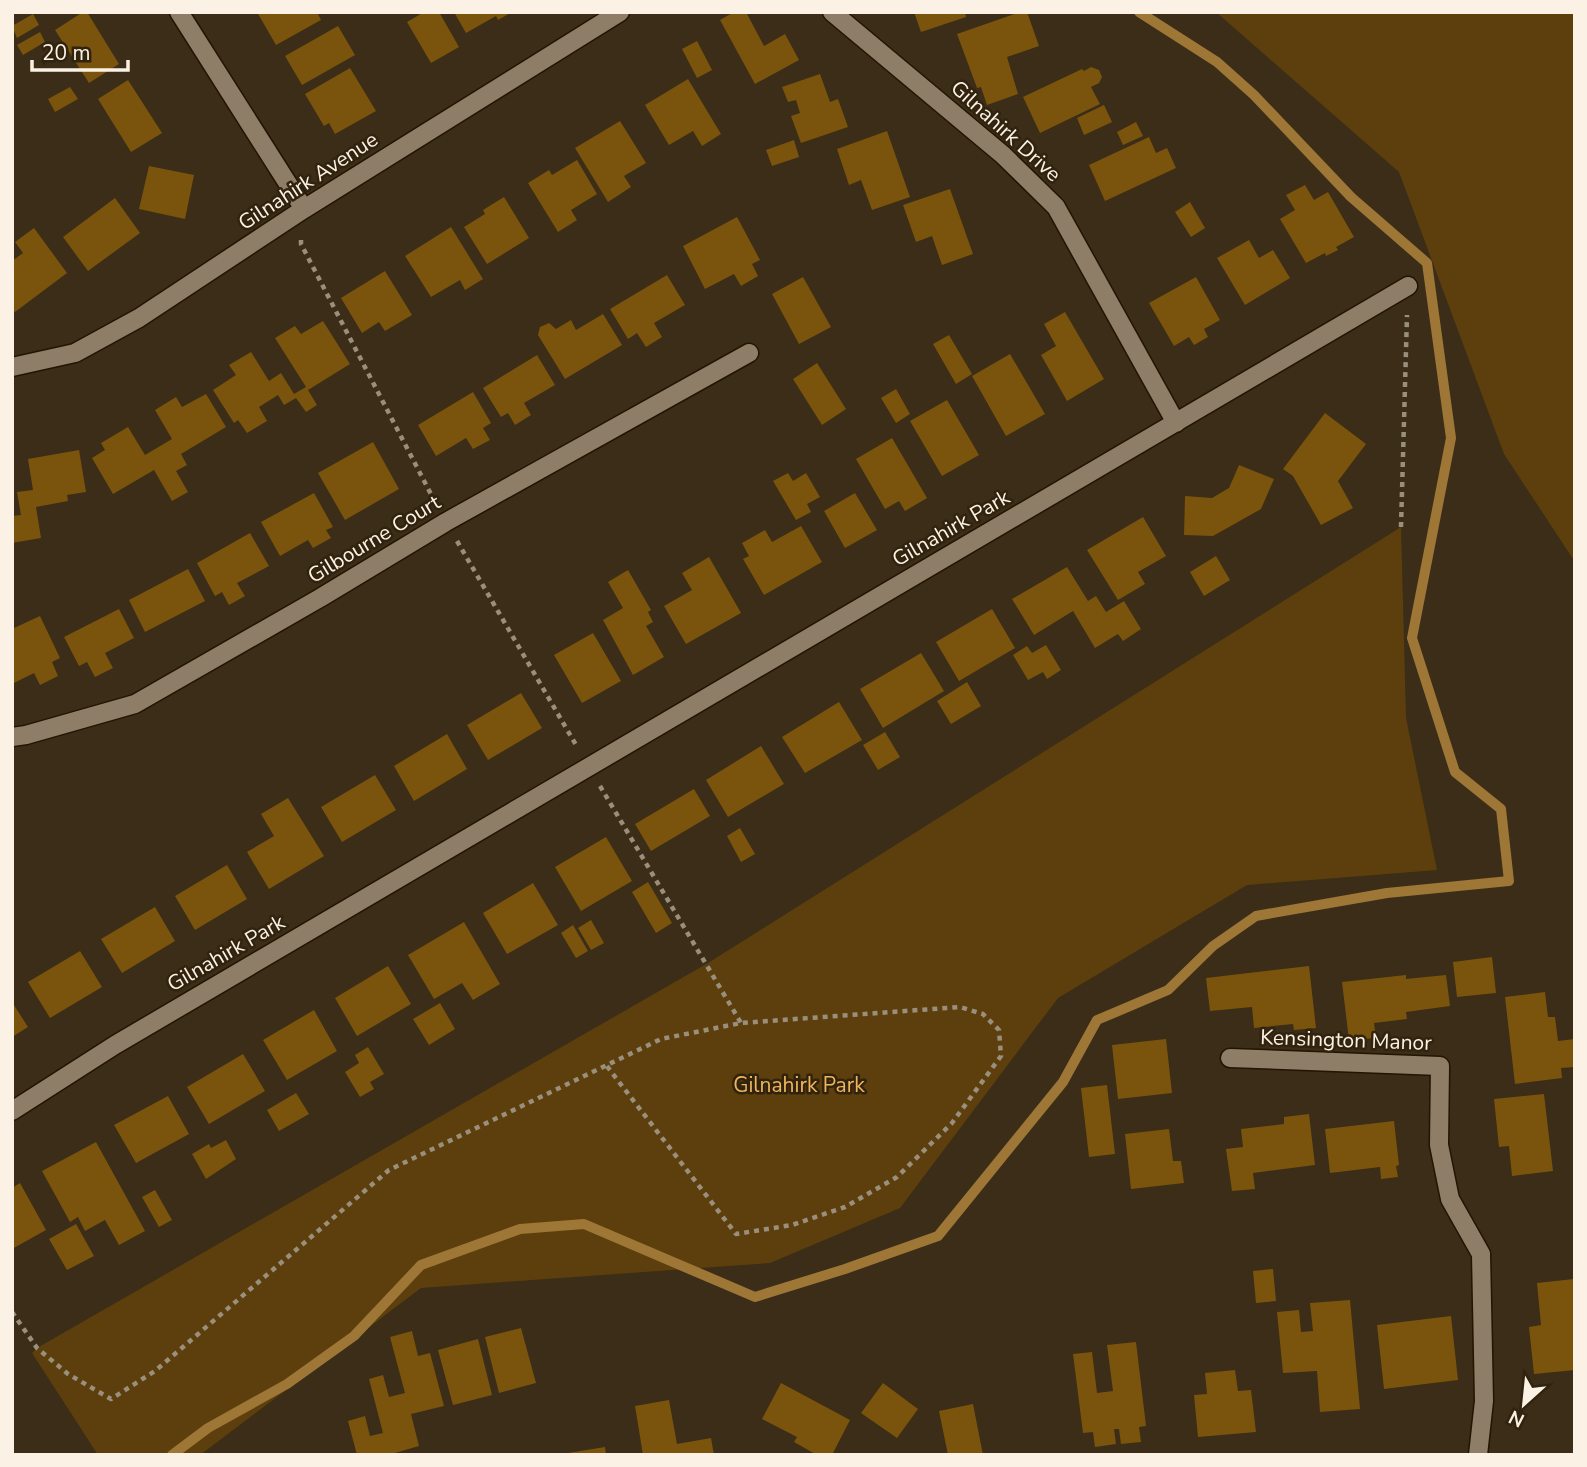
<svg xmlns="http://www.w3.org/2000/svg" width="1587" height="1467" font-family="'Nunito Sans',sans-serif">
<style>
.green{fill:#5c3f0c}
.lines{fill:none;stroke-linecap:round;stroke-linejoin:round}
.stream{stroke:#9e7636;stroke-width:10}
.building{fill:#7a540c}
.minor-casing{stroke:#221502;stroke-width:21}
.path{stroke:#9a8f7d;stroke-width:4.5;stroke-dasharray:5 5;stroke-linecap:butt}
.minor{stroke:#8f7e67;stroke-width:18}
.labels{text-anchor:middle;stroke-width:5;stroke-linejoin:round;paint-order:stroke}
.street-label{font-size:21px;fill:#fbf2e5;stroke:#31230e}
.park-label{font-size:21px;fill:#eeb55c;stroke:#31230e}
</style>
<rect width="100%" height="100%" fill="#3b2d17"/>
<path class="green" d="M1216 12H1575V562L1504 454 1399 172Z
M1401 527 1406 718 1437 870 1247 885 1058 998 900 1208 770 1263 421 1288 200 1455H98L32 1353 37 1348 708 963Z"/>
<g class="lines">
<path class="stream" d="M172 1455 208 1428 287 1384 354 1336 421 1265 520 1229 584 1224 755 1297 845 1269 938 1236 1063 1082 1097 1020 1168 990 1213 946 1256 916 1387 893 1509 881 1501 809 1455 772 1412 638 1451 438 1427 263 1351 197 1254 95 1217 62 1139 12"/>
</g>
<path class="building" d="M83 12H87L119 64 89 83 55 30Z
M257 12H317L321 20 276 45Z
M424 12H439L459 47 431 63 407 22Z
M454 12H512L498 20 496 16 466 33Z
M734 12H746L764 46 785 34 799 60 755 84 720 20Z
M914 12H965L966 17 921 32Z
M1020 12H1027L1039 46 1007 57 1018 94 987 105 981 87 977 88 957 34Z
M33 14 39 25 17 38 12 26Z
M338 26 355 55 302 85 285 56Z
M40 32 45 42 23 55 17 45Z
M697 41 712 70 697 78 682 49Z
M1091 67 1099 70 1102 77 1099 83 1091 87 1100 104 1040 133 1023 97 1082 69 1084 71Z
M350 68 376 111 335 134 329 123 324 126 305 94Z
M820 74 830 102 838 99 848 127 801 143 791 116 800 113 796 100 788 102 782 87Z
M688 79 721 134 702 146 693 131 669 145 645 105Z
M128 80 162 133 131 152 98 99Z
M70 87 78 99 55 112 48 99Z
M1104 105 1112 122 1084 135 1077 118Z
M620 121 646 163 624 176 631 187 608 202 575 148Z
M1136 122 1143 136 1123 145 1117 132Z
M887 131 910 197 872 210 861 180 849 185 837 149Z
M1149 137 1156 153 1167 148 1176 168 1105 201 1089 165Z
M794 140 799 157 772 166 766 150Z
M577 160 597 194 571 210 577 220 558 232 528 183 549 170 552 175Z
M149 166 194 175 185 219 139 209Z
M1305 185 1314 200 1328 192 1354 237 1336 247 1338 250 1326 256 1325 253 1306 263 1280 219 1295 210 1286 195Z
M950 189 973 254 942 265 932 236 916 242 903 205Z
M504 197 529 238 487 264 464 227 485 214 483 210Z
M115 198 140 233 88 271 63 237Z
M1190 202 1205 228 1191 237 1175 212Z
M737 217 760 260 752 264 758 276 741 286 734 274 705 289 683 246Z
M451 227 483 279 465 290 460 280 431 297 405 256Z
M34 228 67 273 15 312 12 308V261L23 253 15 242Z
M1249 240 1259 258 1273 250 1290 278 1245 305 1217 258Z
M385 271 412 315 385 331 379 322 362 333 341 298Z
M667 275 685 305 654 323 662 337 646 347 637 333 628 339 610 309Z
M803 277 831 327 799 344 772 294Z
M1196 277 1220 320 1204 329 1208 337 1194 345 1189 337 1174 346 1149 303Z
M1065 312 1104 379 1067 401 1041 355 1056 346 1044 324Z
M603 314 622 345 565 379 538 335 540 327 549 323 556 329 571 320 576 330Z
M323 321 350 364 308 390 317 405 306 412 296 398 284 405 278 395 259 407 267 421 247 433 238 420 234 423 213 390 236 375 229 365 251 352 269 381 281 373 294 394 306 387 275 338 295 326 301 334Z
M949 335 972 374 956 384 933 344Z
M1010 354 1045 414 1006 436 972 376Z
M537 355 555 385 524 403 531 415 515 425 508 413 501 417 483 388Z
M817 363 846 409 822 425 793 379Z
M896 389 910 414 896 423 881 398Z
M473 392 491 423 483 428 490 440 473 449 466 438 436 456 418 425Z
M206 394 226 427 181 454 187 465 176 471 188 492 172 501 154 470 113 494 92 458 105 450 101 443 128 427 145 455 172 439 155 410 176 397 182 407Z
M947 400 979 455 942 476 910 421Z
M1325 413 1366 444 1338 481 1353 508 1321 525 1293 476 1283 469Z
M892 438 927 498 905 511 899 501 885 509 856 459Z
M373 442 399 489 345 520 318 473Z
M79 450 86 492 67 495 68 501 36 507 41 538 12 543V516L21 515 17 492 33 490 28 459Z
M1239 465 1274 479 1261 509 1213 536 1184 535 1185 496 1212 498 1229 488Z
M788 473 793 481 806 473 820 497 807 504 811 512 796 520 773 481Z
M314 493 333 527 326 530 331 538 313 548 308 540 280 556 261 522Z
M855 493 877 530 845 548 824 511Z
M1143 517 1166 556 1138 572 1145 584 1118 600 1087 550Z
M801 526 822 562 764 595 743 559 749 556 742 543 765 530 772 542Z
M250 533 269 566 237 583 245 596 229 605 222 592 215 596 197 563Z
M1216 556 1230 580 1204 596 1190 572Z
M709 557 741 613 686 644 664 606 692 590 682 573Z
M1067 567 1088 601 1096 596 1106 612 1124 601 1141 629 1123 641 1118 634 1095 648 1073 611 1034 635 1012 599Z
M188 569 205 601 145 632 129 600Z
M628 570 651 610 648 612 653 622 646 626 664 657 633 675 603 620 623 608 608 582Z
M119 609 134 638 105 653 113 668 95 677 87 662 79 666 64 637Z
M992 609 1015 648 959 681 936 642Z
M40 616 60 658 52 662 58 676 40 685 34 673 12 684V629Z
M593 633 621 681 582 703 554 655Z
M1046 645 1061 670 1047 679 1043 672 1028 680 1013 655 1027 646 1032 653Z
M921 653 944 691 883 728 860 689Z
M967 682 981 706 951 724 937 701Z
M521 693 542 728 488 760 467 725Z
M839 702 862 740 805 773 782 737Z
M885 732 900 757 878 770 863 745Z
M447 734 467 769 414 801 394 766Z
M761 746 784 784 728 817 706 780Z
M375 775 396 810 342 842 321 807Z
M694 789 710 816 651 851 635 824Z
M288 798 324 856 269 889 247 852 274 836 261 814Z
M740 828 755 854 741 862 727 836Z
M606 837 632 881 581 911 555 867Z
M227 865 247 899 195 930 175 896Z
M648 882 672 923 656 933 632 892Z
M533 883 558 925 507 954 483 913Z
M155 907 175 941 122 973 101 939Z
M591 920 604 943 591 950 578 928Z
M464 922 500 984 473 1000 462 983 434 999 408 955Z
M573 925 588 951 576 958 561 933Z
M80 951 102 987 50 1018 28 982Z
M1492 957 1496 993 1457 997 1453 962Z
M388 966 411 1004 357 1036 335 998Z
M1309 966 1316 1028 1294 1030 1293 1024 1254 1028 1252 1007 1210 1011 1206 978Z
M1406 975V979L1446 975 1450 1006 1406 1012 1407 1019 1374 1023 1376 1038 1349 1040 1342 982Z
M1545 992 1548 1017H1555L1558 1041 1575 1039V1067L1561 1068 1562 1078 1515 1084 1505 997Z
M12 1002 28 1027 12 1037Z
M440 1003 455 1029 429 1045 413 1019Z
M314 1010 337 1051 287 1080 263 1040Z
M1166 1039 1172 1093 1118 1099 1112 1045Z
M368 1047 384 1074 370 1082 374 1089 360 1097 345 1072 359 1063 355 1055Z
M243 1054 265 1091 209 1124 187 1087Z
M1107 1085 1115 1154 1089 1157 1081 1088Z
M296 1093 309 1114 279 1131 267 1110Z
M1544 1094 1553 1171 1512 1176 1509 1146 1499 1147 1494 1099Z
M168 1096 189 1134 136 1163 114 1125Z
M1309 1114 1315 1165 1253 1173 1255 1189 1232 1191 1226 1149 1243 1147 1241 1129 1284 1124V1117Z
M1394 1121 1399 1165 1396 1166 1398 1177 1381 1179 1380 1167 1330 1173 1325 1129Z
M1169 1129 1173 1161H1181L1184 1183 1131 1189 1125 1134Z
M226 1140 236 1159 206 1179 192 1154 209 1144 211 1148Z
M96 1142 145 1231 119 1245 105 1220 85 1231 78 1217 70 1222 42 1171Z
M20 1183 46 1230 12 1249V1188Z
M155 1190 172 1220 159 1227 142 1197Z
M76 1224 94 1256 67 1270 49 1239Z
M1273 1269 1276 1301 1256 1303 1253 1271Z
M1574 1279 1575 1370 1534 1374 1529 1327 1541 1325 1537 1283Z
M1350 1300 1360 1409 1320 1412 1317 1371 1283 1373 1277 1312 1299 1310 1301 1332 1313 1331 1310 1303Z
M1451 1316 1458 1380 1384 1389 1377 1325Z
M521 1328 536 1383 499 1393 485 1337Z
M412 1331 418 1356 430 1353 444 1406 411 1414 419 1446 388 1455H357L348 1421 365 1416 370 1436 383 1433 369 1379 383 1375 389 1397 405 1393 390 1337Z
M478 1339 492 1395 453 1405 438 1350Z
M1136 1342 1146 1426 1139 1427 1141 1442 1121 1444 1119 1429H1114L1116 1444 1095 1447 1093 1432 1083 1433 1073 1354 1092 1352 1097 1393 1113 1391 1107 1345Z
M1235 1370 1238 1391 1251 1390 1256 1432 1198 1437 1194 1395 1207 1394 1205 1373Z
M781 1383 850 1420 832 1455H817L794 1442 797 1437 762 1419Z
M883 1383 918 1409 897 1438 861 1413Z
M669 1400 677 1444 711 1438 714 1455H643L635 1406Z
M973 1404 983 1455H948L939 1411Z
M605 1447 606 1455H568V1453Z"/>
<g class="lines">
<defs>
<path id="minor" d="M179 12 304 209
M832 12 1003 155 1056 207 1176 423
M12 367 75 353 139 318 304 209 620 12
M12 737 26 735 135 704 320 598 446 522 749 353
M1230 1058 1440 1066 1439 1145 1450 1199 1481 1254 1484 1401 1478 1455
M12 1111 115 1045 1408 286"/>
</defs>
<use href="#minor" class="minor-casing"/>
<path class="path" d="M301 240V244L434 500
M1401 527 1407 315
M457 541 576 745
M600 786 741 1023
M12 1312 37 1348 68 1374 111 1399 155 1371 389 1170 661 1039 741 1023 960 1007 983 1014 999 1030 1001 1056 952 1123 897 1177 845 1207 792 1225 736 1234 606 1065"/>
<use href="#minor" class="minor"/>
</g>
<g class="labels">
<g class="street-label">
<text transform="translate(1006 131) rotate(42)" y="7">Gilnahirk Drive</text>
<text transform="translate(308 181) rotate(-33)" y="7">Gilnahirk Avenue</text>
<text transform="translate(951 528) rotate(-30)" y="7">Gilnahirk Park</text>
<text transform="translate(374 539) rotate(-31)" y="7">Gilbourne Court</text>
<text transform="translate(226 953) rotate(-30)" y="7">Gilnahirk Park</text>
<text transform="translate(1346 1040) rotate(2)" y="7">Kensington Manor</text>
</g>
<g class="park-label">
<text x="799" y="1092">Gilnahirk Park</text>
</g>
</g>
<rect width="1587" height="1467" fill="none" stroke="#fbf2e5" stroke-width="28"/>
<g transform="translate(1524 1404) rotate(207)" stroke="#31230e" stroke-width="5" paint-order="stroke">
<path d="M0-5L12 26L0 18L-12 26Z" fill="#fbf2e5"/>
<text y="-10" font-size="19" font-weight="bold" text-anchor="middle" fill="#fbf2e5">N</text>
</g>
<path d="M32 60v10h96v-10" fill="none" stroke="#fbf2e5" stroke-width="3.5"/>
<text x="42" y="60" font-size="21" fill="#fbf2e5" stroke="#31230e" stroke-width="5" paint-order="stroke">20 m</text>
</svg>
